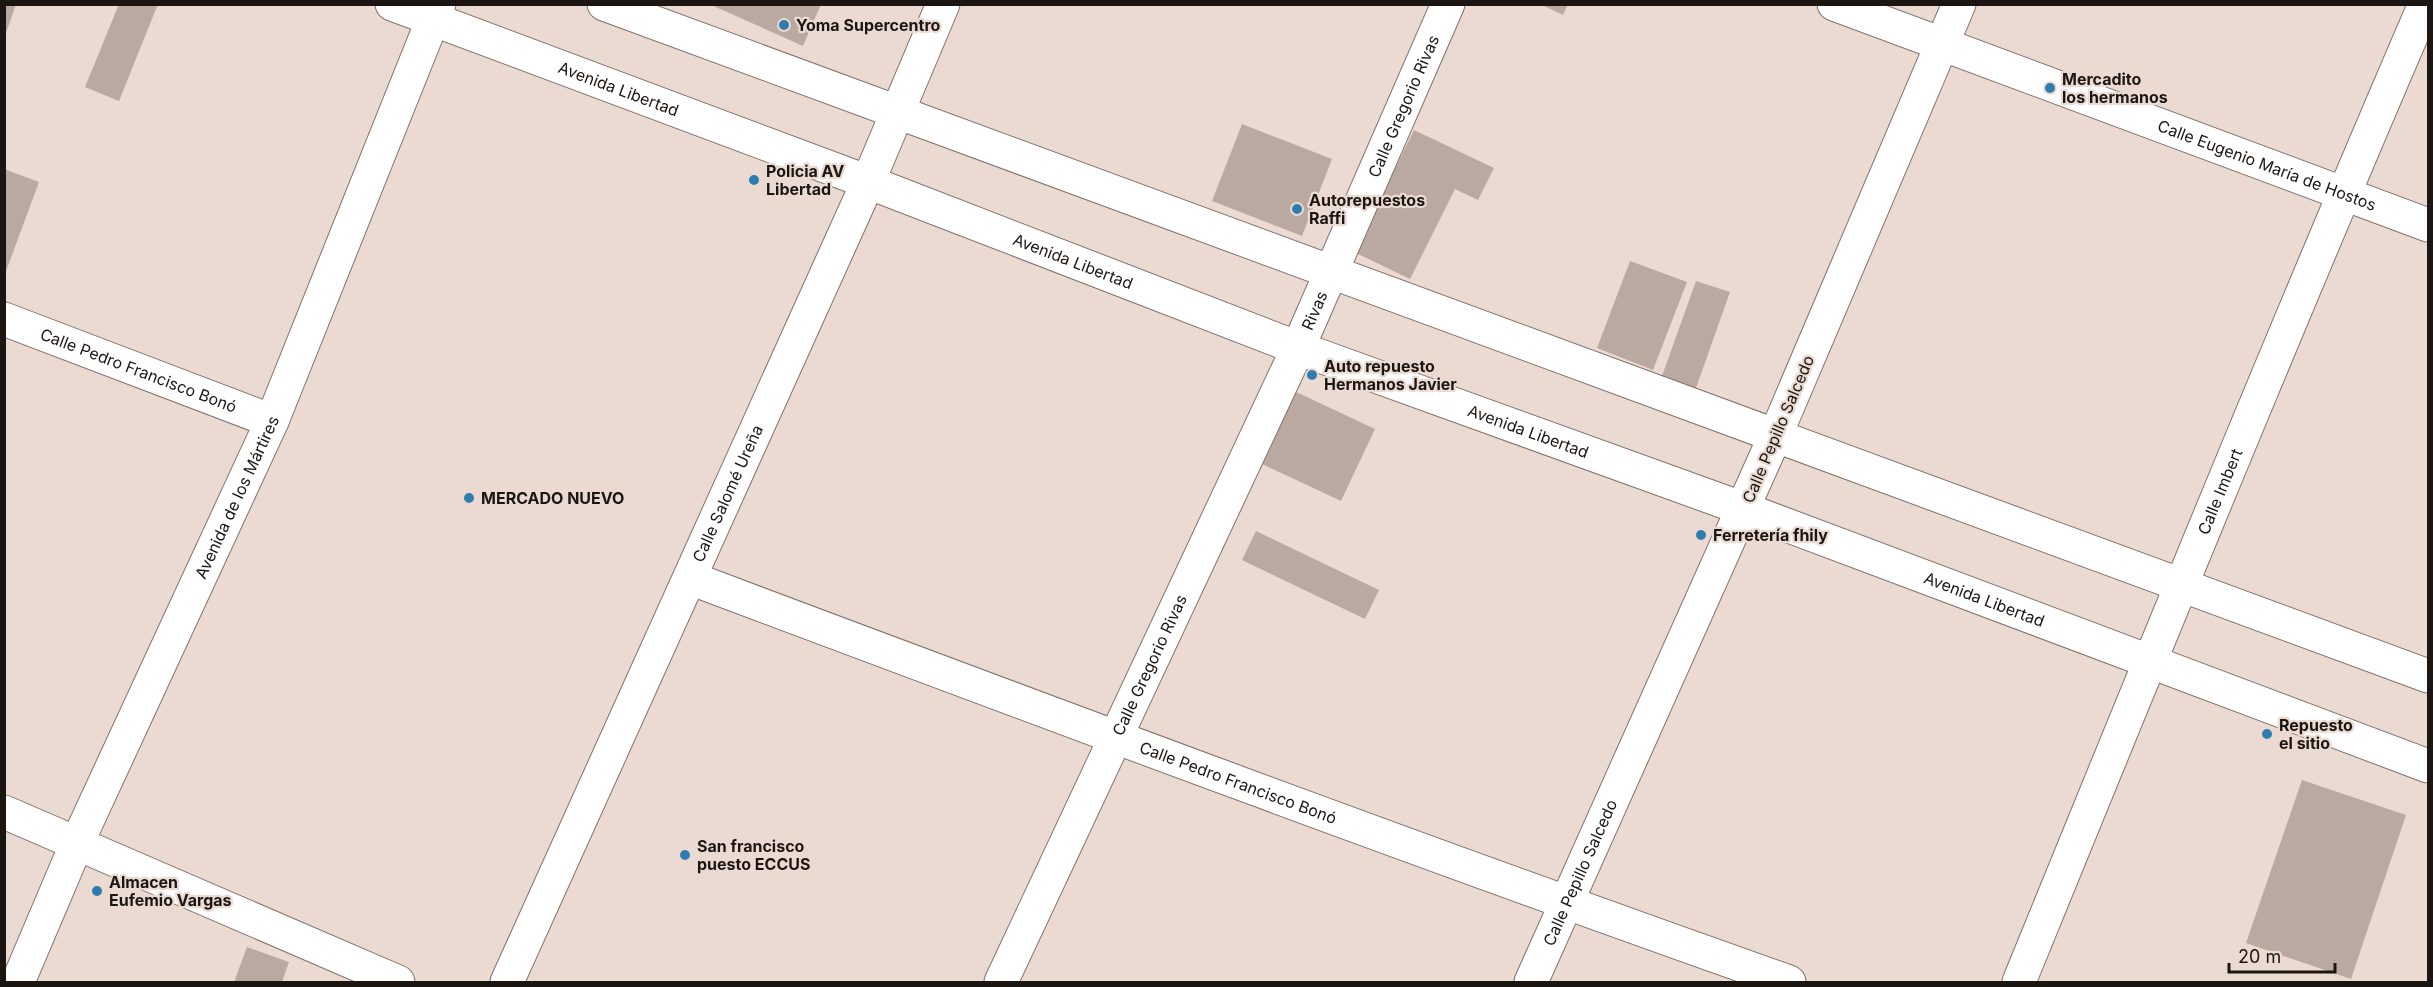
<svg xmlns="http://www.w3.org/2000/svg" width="2433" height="987" font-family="Inter,sans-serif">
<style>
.building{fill:#b9a9a1}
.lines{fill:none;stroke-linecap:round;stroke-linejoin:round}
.minor-casing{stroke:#81726a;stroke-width:35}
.major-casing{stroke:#81726a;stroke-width:35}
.minor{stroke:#fff;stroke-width:33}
.major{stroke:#fff;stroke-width:33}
.poi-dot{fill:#2f7daf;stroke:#ebdad2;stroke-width:2}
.labels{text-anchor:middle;stroke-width:4.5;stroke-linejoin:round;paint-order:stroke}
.poi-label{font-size:16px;font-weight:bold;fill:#1c1613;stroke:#ebdad2;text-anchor:start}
.street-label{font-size:16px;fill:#1c1613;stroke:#ebdad2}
</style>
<rect width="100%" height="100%" fill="#ebdad2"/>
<path class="building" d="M4 4H16L5 36H4Z
M119 4H158L119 101 85 87Z
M709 4H821L803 46Z
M1540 4H1568L1563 15Z
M1242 124 1332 159 1302 236 1212 201Z
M1414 130 1494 168 1478 200 1455 189 1410 279 1354 252Z
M4 169 39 182 5 274H4Z
M1630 261 1687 282 1653 370 1597 348Z
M1696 281 1730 292 1696 388 1662 376Z
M1294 391 1375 429 1341 501 1260 463Z
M1256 531 1379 590 1365 619 1242 560Z
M2302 780 2406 815 2351 979 2246 943Z
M247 947 289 962 282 982H234Z"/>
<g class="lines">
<defs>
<g id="minor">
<path id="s1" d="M1834 4 2428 225"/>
<path id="s2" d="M4 319 272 421"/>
<path d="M1776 434 1959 4"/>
<path id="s3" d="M690 578C1055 715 1421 852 1789 982"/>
<path d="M4 812 398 982"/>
<path id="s4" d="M507 982 868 182 943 4"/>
<path id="s5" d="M1001 982 1298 348 1448 4"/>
<path id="s6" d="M2019 982C2152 656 2285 329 2425 4"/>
</g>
<g id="major">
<path id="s7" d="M392 4 868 182 1298 348 1744 509 2428 766"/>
<path d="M604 4 2428 676"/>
<path id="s8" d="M18 982 77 843 272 421 439 4"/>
<path id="s9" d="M1531 982 1776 434"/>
</g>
</defs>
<use href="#minor" class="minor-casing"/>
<use href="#major" class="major-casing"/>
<use href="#minor" class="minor"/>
<use href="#major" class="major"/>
</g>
<g class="poi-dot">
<circle cx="784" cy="25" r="6"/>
<circle cx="2050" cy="88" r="6"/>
<circle cx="754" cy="180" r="6"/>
<circle cx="1297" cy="209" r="6"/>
<circle cx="1312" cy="375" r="6"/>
<circle cx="469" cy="498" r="6"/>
<circle cx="1701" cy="535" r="6"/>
<circle cx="2267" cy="734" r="6"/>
<circle cx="685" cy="855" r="6"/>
<circle cx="97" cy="891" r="6"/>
</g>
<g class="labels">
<g class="poi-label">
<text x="796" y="31">Yoma Supercentro</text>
<text x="2062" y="85">Mercadito<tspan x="2062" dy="18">los hermanos</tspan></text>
<text x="766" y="177">Policia AV<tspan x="766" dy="18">Libertad</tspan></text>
<text x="1309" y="206">Autorepuestos<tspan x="1309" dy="18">Raffi</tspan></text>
<text x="1324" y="372">Auto repuesto<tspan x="1324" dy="18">Hermanos Javier</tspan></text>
<text x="481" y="504">MERCADO NUEVO</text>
<text x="1713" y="541">Ferretería fhily</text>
<text x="2279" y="731">Repuesto<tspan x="2279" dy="18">el sitio</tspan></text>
<text x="697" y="852">San francisco<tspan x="697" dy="18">puesto ECCUS</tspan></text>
<text x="109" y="888">Almacen<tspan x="109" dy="18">Eufemio Vargas</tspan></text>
</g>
<g class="street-label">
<text dy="6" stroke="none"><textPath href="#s7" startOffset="242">Avenida Libertad</textPath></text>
<text dy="6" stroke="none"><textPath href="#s5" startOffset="964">Calle Gregorio Rivas</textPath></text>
<text dy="6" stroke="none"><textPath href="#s1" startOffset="462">Calle Eugenio María de Hostos</textPath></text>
<text dy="6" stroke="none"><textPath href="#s7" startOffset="728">Avenida Libertad</textPath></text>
<text dy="6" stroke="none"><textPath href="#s5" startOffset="741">Rivas</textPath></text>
<text dy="6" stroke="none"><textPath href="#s2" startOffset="144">Calle Pedro Francisco Bonó</textPath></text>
<text transform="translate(1778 429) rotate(-67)" y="6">Calle Pepillo Salcedo</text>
<text dy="6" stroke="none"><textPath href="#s7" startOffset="1214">Avenida Libertad</textPath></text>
<text dy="6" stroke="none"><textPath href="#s6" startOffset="530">Calle Imbert</textPath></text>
<text dy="6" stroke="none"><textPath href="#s4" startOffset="536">Calle Salomé Ureña</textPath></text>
<text dy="6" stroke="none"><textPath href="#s8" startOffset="532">Avenida de los Mártires</textPath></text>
<text dy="6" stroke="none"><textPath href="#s7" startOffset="1700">Avenida Libertad</textPath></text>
<text dy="6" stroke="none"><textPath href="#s5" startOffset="350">Calle Gregorio Rivas</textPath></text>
<text dy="6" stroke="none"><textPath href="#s3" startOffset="585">Calle Pedro Francisco Bonó</textPath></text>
<text dy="6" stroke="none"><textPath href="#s9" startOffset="120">Calle Pepillo Salcedo</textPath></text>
</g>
</g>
<rect width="2433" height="987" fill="none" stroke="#1c1613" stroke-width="12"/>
<path d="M2229 963v9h106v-9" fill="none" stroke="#1c1613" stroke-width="3"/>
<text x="2238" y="963" font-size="18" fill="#1c1613" stroke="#ebdad2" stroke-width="4.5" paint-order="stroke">20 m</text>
</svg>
